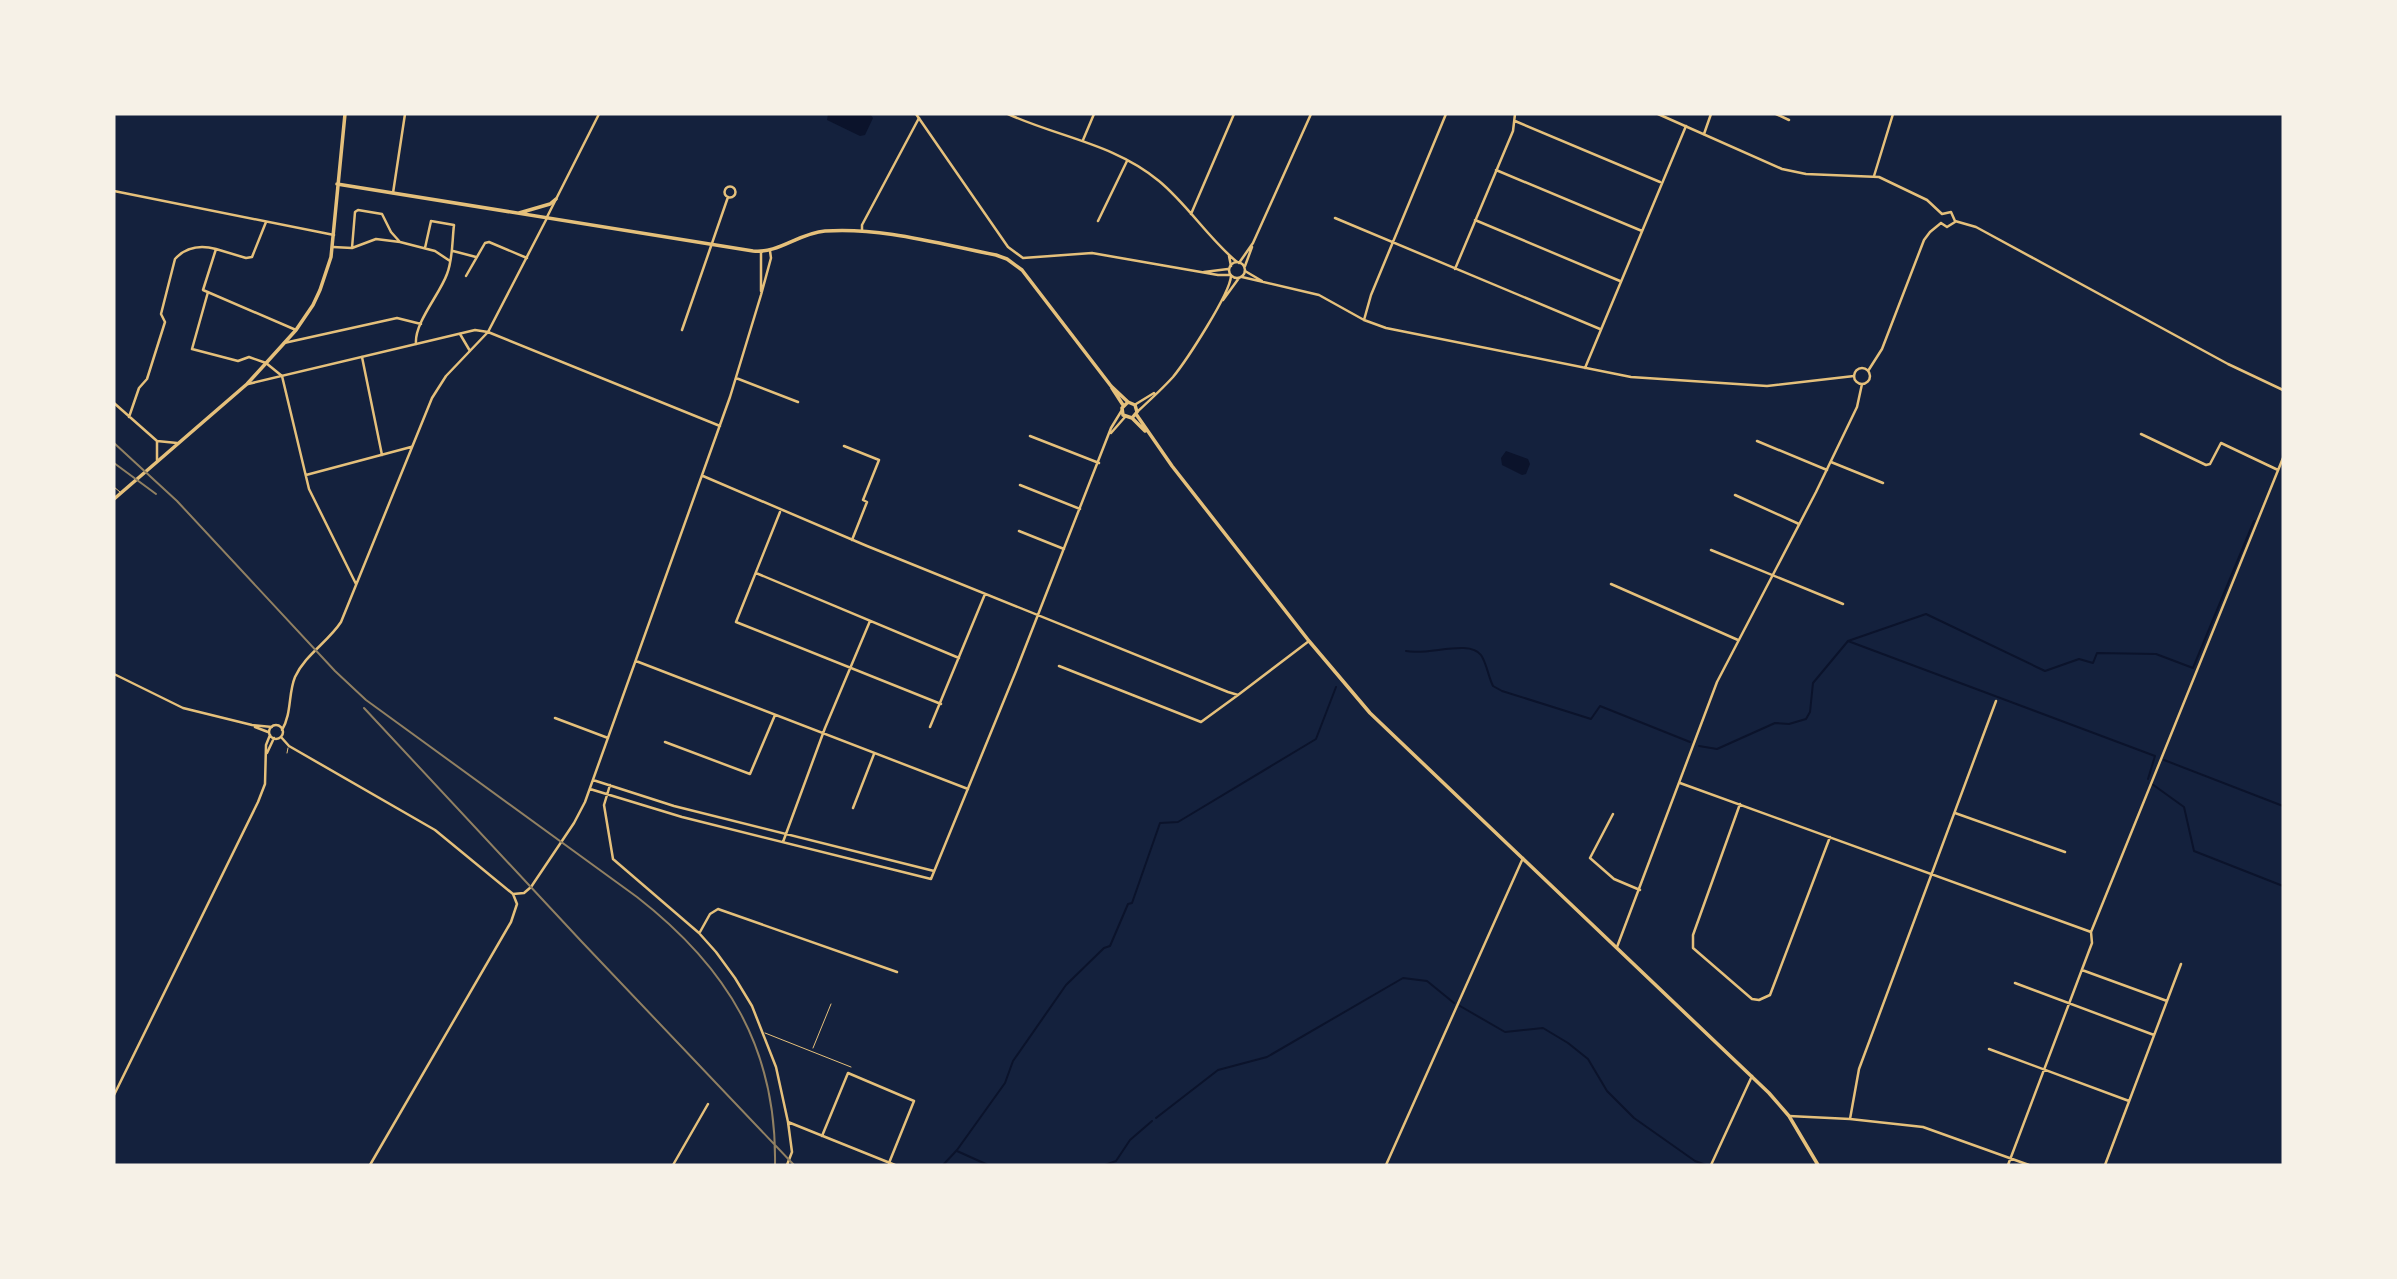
<svg xmlns="http://www.w3.org/2000/svg" width="2397" height="1279" font-family="Ubuntu,sans-serif">
<style>
.water{fill:#0b132b}
.lines{fill:none;stroke-linecap:round;stroke-linejoin:round}
.stream{stroke:#0b132b;stroke-width:2}
.service{stroke:#e5c07b;stroke-width:1}
.minor{stroke:#e5c07b;stroke-width:2.5}
.tertiary{stroke:#e5c07b;stroke-width:2.5}
.primary{stroke:#e5c07b;stroke-width:3.5}
.rail{stroke:#918062;stroke-width:2}
</style>
<rect width="100%" height="100%" fill="#14213d"/>
<path class="water" d="M828 114H870L873 118 865 135 860 136 827 120Z
M1506 451 1528 459 1530 464 1526 474 1522 475 1502 465 1501 458Z"/>
<g class="lines">
<path class="stream" d="M1848 641 2155 756 2148 779
M1406 651C1428 656 1469 639 1481 655 1487 664 1488 676 1493 686L1502 691 1591 719 1600 706 1690 742
M1699 746 1717 749 1775 723 1789 724 1806 719 1810 712 1813 683 1848 641 1926 614 2045 671 2079 659 2093 663 2097 653 2156 654 2193 668 2254 521
M2164 760 2283 806
M2152 784 2184 807 2194 851 2283 886
M1460 1006 1505 1032 1543 1028 1568 1043 1588 1059 1607 1091 1634 1118 1695 1161 1706 1165
M1156 1118 1218 1070 1267 1057 1403 978 1427 981 1454 1003
M957 1151 988 1165
M943 1165 957 1150 1005 1083 1013 1061 1066 985 1104 948 1110 946 1128 904 1132 903 1160 823 1178 822 1316 739 1336 687
M1105 1165 1116 1161 1130 1140 1152 1121"/>
<path class="service" d="M114 487 120 492
M287 753 288 748
M765 1033 851 1067
M813 1048 831 1004"/>
<path class="minor" d="M1008 114C1058 137 1115 144 1159 181 1188 205 1208 238 1237 262
M1776 114 1789 120
M1515 121 1660 182
M1704 134 1711 114
M1083 140 1094 114
M1496 170 1642 231
M1874 176 1893 114
M724.5 192a5.5 5.5 0 1 1 11 0a5.5 5.5 0 1 1-11 0Z
M114 191 334 235
M393 193 405 114
M1191 214 1234 114
M547 217 599 114
M1335 218 1600 329
M1475 220 1620 281
M1098 221 1127 161
M266 222 252 257 246 258 216 249 203 290 296 330
M862 230V225L919 118
M333 247 352 248 376 239 400 242 435 251 450 261
M352 248 355 212 358 210 382 214 391 232 400 242
M453 251 476 257
M761 252V291
M1229 256 1231 266
M1455 269 1513 131 1515 114
M1245 271 1262 281
M466 276 485 243 489 242 527 258
M1242 277 1319 295 1364 320 1386 328 1631 377 1767 386 1854 376
M208 292 192 349 238 361 249 357 266 363
M1364 320 1371 295 1446 114
M682 330 728 197
M460 334 470 351
M284 343 397 318 421 324
M416 344C414 323 440 294 447 274 453 259 452 241 454 225L431 221 425 248
M362 357 382 455
M1585 368 1686 126
M282 376 309 489 356 584
M736 378 798 402
M114 403 157 441 177 443
M129 417 139 388 147 379 165 322 161 314 175 259C186 247 201 245 216 249
M1111 433 1125 417
M2141 434 2206 465 2210 464 2221 443 2278 470
M1030 436 1099 463
M157 441V460
M1757 441 1827 470
M844 446 879 460 863 500 867 502 852 540
M1831 462 1883 483
M306 475 411 447
M703 476 867 546 1228 692 1238 695 1309 641
M1020 485 1080 509
M1735 495 1799 524
M780 512 736 622 941 704
M1019 531 1064 549
M1711 550 1843 604
M756 573 959 658
M1611 584 1738 640
M636 661 968 789
M1059 666 1201 722 1238 695
M114 674 183 708 252 725 272 727
M555 718 608 738
M269 732a7 7 0 1 1 14 0a7 7 0 1 1-14 0Z
M255 727 268 732
M930 727 985 594
M282 730C292 713 288 694 295 677 305 655 328 642 341 622L432 398 446 376 488 332 720 426
M281 737 289 746 435 830 513 894 517 904 511 922 370 1165
M665 742 750 774 775 715
M267 753 274 738
M593 780 674 806 934 871
M1680 783 2091 932
M610 785 604 805 613 859 699 933 716 952 735 978 752 1006 776 1067 788 1122 792 1152 787 1165
M590 789 682 817 931 879 1016 671 1111 428 1122 410
M1740 804 1693 935V948L1752 999 1759 1000 1770 995 1830 837
M853 808 874 754
M1955 813 2065 852
M1613 814 1590 858 1614 879 1640 890
M783 842 825 728 870 621
M513 894 524 893 531 887 574 823 585 802 730 397 761 295 771 258 770 251
M700 932 710 914 718 909 897 972
M2091 932 2283 458
M2082 970 2167 1001
M2015 983 2154 1035
M1989 1049 2129 1101
M114 1095 258 802 265 784 266 745 270 735
M1789 1116 1850 1119 1923 1127 2029 1165
M1850 1119 1859 1069 1996 701
M788 1122 895 1165
M822 1136 848 1073 914 1101 889 1163
M673 1165 708 1104
M1386 1165 1523 858
M1711 1165 1752 1076
M2008 1165 2092 943 2091 932
M2105 1165 2181 964"/>
<path class="tertiary" d="M916 114 1008 247 1023 258 1092 253 1218 275H1230
M1658 114 1782 169 1806 174 1879 177 1927 200 1942 214
M1942 214 1951 212 1955 221
M1955 221 1976 227 2228 364 2283 390
M1941 223 1947 227 1955 222
M1229 270a8 8 0 1 1 16 0a8 8 0 1 1-16 0Z
M1239 263 1253 243 1311 114
M1245 266 1252 247
M1204 272 1228 269
M1223 300 1239 278
M266 363 282 376
M1854 376a8 8 0 1 1 16 0a8 8 0 1 1-16 0Z
M1868 371 1882 349 1924 240 1930 232 1941 223
M248 384 475 330 488 332 547 218
M1136 404 1154 393
M1137 412C1149 401 1162 389 1173 377 1186 361 1230 294 1231 276
M1617 947 1717 682 1816 492 1857 407 1862 384"/>
<path class="primary" d="M337 184 753 251C778 254 799 233 825 231 882 227 940 244 996 255L1007 259 1022 270 1111 386 1128 402 1135 405 1137 412 1132 418
M519 213 550 204 556 199
M1112 388 1123 405
M1128 402 1122 408 1123 415 1132 418 1145 431
M1136 414 1172 466 1309 641 1370 713 1769 1093 1789 1116 1818 1165
M114 499 247 384 296 330 313 305 320 290 331 257 345 114"/>
<path class="rail" d="M114 443 177 501 335 671 366 700 637 897C727 967 777 1048 775 1165
M114 463 156 494
M364 708 582 942 794 1165"/>
</g>
<rect width="2397" height="1279" fill="none" stroke="#f6f1e7" stroke-width="231"/>
</svg>
